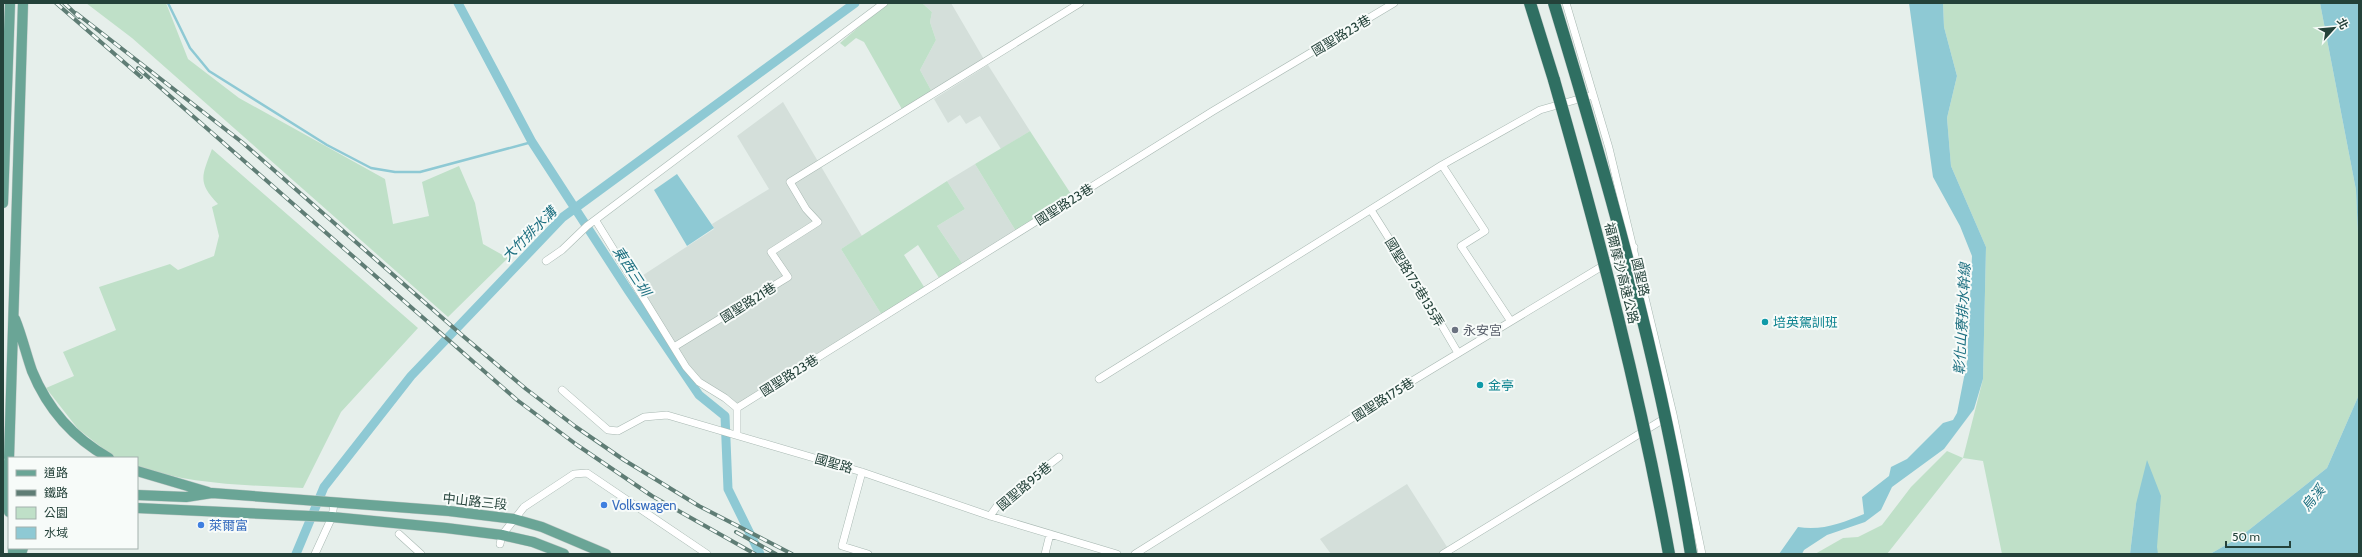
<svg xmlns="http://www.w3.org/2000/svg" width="2362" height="557" font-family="Cabin,'Noto Sans TC',sans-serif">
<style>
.built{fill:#d4dfda}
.green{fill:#bfe0c8}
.water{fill:#8ec9d4}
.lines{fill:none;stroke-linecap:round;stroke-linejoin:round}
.stream{stroke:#8ec9d4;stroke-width:2.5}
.canal{stroke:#8ec9d4;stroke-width:9}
.street-casing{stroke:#a8b8b2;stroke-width:8}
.primary-casing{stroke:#c2cac8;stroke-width:11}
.highway-casing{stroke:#c2cac8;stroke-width:13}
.street{stroke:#fff;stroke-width:7}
.primary{stroke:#6aa596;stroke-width:10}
.highway{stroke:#2f6f62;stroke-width:12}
.rail-casing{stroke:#5f7d75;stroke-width:4}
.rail{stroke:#f7fbf9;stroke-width:2.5;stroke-dasharray:8;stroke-linecap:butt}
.highway-bridge-casing{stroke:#c2cac8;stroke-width:13;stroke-linecap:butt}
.highway-bridge{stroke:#2f6f62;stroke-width:12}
.culture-dot{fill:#0f9aa8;stroke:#f7fbf9;stroke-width:1.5}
.worship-dot{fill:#6b7280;stroke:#f7fbf9;stroke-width:1.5}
.shop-dot{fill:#3f7fe0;stroke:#f7fbf9;stroke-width:1.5}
.labels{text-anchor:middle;stroke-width:4;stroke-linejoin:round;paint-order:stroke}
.street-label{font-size:13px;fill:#24423a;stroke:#f7fbf9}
.culture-label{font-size:13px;fill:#0d838f;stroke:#f7fbf9;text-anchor:start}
.worship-label{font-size:13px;fill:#5b616d;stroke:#f7fbf9;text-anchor:start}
.shop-label{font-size:13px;fill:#366cbe;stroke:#f7fbf9;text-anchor:start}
.water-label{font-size:14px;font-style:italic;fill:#1c6f80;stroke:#f7fbf9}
</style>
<rect width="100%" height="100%" fill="#e6efeb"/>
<path class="built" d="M922 3H951L985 61 932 92 920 70 936 40 930 22 932 12Z
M988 65 1030 131 1001 149 980 116 966 124 960 115 948 123 934 99Z
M783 102 862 236 841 249 883 317 740 406 694 379 634 281 714 229 712 224 769 189 737 136Z
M975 164 1017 233 964 266 937 226 965 209 947 181Z
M1407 484 1449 550 1443 554H1331L1320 539Z"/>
<path class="green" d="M86 3H166L188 59 239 98 385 179 393 224 429 216 422 182 459 166 475 203 483 244 508 258 448 317 132 38Z
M887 3H922L932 12 930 22 936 40 920 70 932 92 903 111 864 42 856 38 845 47 840 43Z
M1943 3H2320L2356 190 2359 256 2358 397 2327 468 2240 537 2210 554H2158L2136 504 2130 554H2002L1983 461 1963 458 1887 554H1815L1843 538 1858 537 1882 525 1911 487 1947 451 1963 458 1983 379 1986 247 1951 166 1947 118 1957 76 1944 27Z
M1030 131 1071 194 1017 233 975 164Z
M212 149 418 328 341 412 303 488C247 485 190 485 137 466V458H115L78 429 46 388 74 376 63 352 116 330 99 287 170 264 178 270 214 256 219 236 212 207 218 204C197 182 202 176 212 149Z
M947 181 965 209 937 226 964 266 941 281 918 245 904 255 926 290 883 317 841 249Z"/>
<path class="water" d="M1909 3H1943L1944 27 1957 76 1947 118 1951 166 1986 247 1983 379 1974 409 1944 449 1892 487 1881 510 1865 522 1827 535 1804 550 1802 554H1779L1798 527C1822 531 1842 523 1864 514L1862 497 1889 476 1891 467 1907 459 1943 423 1953 420 1957 413 1967 362 1972 256 1960 226 1933 177Z
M2320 3H2359V256L2356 190Z
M677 174 714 228 687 246 654 190Z
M2359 376V554H2210L2240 537 2327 468 2358 397Z
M2147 460 2161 496 2157 547 2158 554H2130L2136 504Z"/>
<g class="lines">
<path class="stream" d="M168 3 190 48 209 71 327 145 371 168 395 172H420L532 142"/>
<path class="canal" d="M458 3 532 142 628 290 699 395 725 416 728 489 760 554
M296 554 324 487 411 376 563 217 855 3"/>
<defs>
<path id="street" d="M1566 3 1609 148 1673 414 1702 554
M1442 165 1485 231 1461 246 1510 320
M1371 210 1414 278 1458 353
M596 221 686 367 699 382 725 398 737 408V435
M546 261 562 250 587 226 884 3
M674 347 788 277 771 252 818 222 806 209 790 182 1080 3
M1099 379 1442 165 1540 110 1593 95
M562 390 608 430 618 431 644 417 667 415 862 472 990 516 1117 554
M737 408 1213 111 1394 3
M862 472 842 546 868 554
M990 516 1000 502 1059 457
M399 534 421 554
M500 544 502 535 524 507 574 474 587 473 707 554
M315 554 332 517 334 504
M1045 554 1050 534
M1135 554 1389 395 1634 247
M1443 554 1667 417"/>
<path id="primary" d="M3 203 10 3
M15 319C22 336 26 354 32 371 48 410 73 438 109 458
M9 458 23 3
M9 461V512
M137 471 208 492
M137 495 186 497 212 493 449 511 514 519 542 527 606 554
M137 508 332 517 446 528 502 535 533 542 564 554
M13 548V554
M21 554 23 548"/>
<path id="highway" d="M1530 3 1554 80"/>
</defs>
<use href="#street" class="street-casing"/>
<use href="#primary" class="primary-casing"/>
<use href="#highway" class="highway-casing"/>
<use href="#street" class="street"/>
<use href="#primary" class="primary"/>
<use href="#highway" class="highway"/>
<defs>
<path id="rail" d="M56 3 141 77
M64 3 79 17
M76 13 243 143 463 336 526 389 576 427 624 460 699 506 792 554
M138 68 517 400 577 445 652 496 755 554
M736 532 776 554"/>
</defs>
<use href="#rail" class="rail-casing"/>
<use href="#rail" class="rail"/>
<defs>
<path id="highway-bridge" d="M1554 3C1609 184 1661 367 1691 554
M1554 80C1599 237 1640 394 1669 554"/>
</defs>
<use href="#highway-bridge" class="highway-bridge-casing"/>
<use href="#highway-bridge" class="highway-bridge"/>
</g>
<g class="culture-dot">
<circle cx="1765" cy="322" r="4"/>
<circle cx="1480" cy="385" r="4"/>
</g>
<circle class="worship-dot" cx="1455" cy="330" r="4"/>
<g class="shop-dot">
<circle cx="604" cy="505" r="4"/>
<circle cx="201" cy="525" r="4"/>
</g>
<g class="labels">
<g class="street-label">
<text transform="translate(1341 35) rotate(-31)" y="5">國聖路23巷</text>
<text transform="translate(1064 204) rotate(-32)" y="5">國聖路23巷</text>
<text transform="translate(1622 273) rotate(76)" y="5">福爾摩沙高速公路</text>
<text transform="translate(1641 277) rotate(77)" y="5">國聖路</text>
<text transform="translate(1415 282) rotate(59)" y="5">國聖路175巷135弄</text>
<text transform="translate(748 302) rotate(-32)" y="5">國聖路21巷</text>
<text transform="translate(789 375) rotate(-32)" y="5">國聖路23巷</text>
<text transform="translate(1383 399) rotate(-32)" y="5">國聖路175巷</text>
<text transform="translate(834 463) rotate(16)" y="5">國聖路</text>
<text transform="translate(1024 486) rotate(-40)" y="5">國聖路95巷</text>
<text transform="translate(475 501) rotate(6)" y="5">中山路三段</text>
</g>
<g class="culture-label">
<text x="1773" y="327">培英駕訓班</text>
<text x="1488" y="390">金亭</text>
</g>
<g class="worship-label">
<text x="1463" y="335">永安宮</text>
</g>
<g class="shop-label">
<text x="612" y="510">Volkswagen</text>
<text x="209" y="530">萊爾富</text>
</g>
<g class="water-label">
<text transform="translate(529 234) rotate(-45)" y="5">大竹排水溝</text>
<text transform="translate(632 271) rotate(57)" y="5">東西三圳</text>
<text transform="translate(1962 319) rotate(-87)" y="5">彰化山寮排水幹線</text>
<text transform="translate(2313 498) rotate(-51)" y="5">烏溪</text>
</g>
</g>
<rect width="2362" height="557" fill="none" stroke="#24423a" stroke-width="8"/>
<rect x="8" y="457" width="130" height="92" fill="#f7fbf9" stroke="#a3b1ad"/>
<rect x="16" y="470" width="20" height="6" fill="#6aa596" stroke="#a3b1ad"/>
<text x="44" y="477" font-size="12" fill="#24423a">道路</text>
<rect x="16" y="490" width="20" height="6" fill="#5f7d75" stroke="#a3b1ad"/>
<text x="44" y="497" font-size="12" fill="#24423a">鐵路</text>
<rect x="16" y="507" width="20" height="12" fill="#bfe0c8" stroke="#a3b1ad"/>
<text x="44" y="517" font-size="12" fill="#24423a">公園</text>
<rect x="16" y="527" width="20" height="12" fill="#8ec9d4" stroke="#a3b1ad"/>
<text x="44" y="537" font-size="12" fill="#24423a">水域</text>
<g transform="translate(2334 28) rotate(63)" stroke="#f7fbf9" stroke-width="3" paint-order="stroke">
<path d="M0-3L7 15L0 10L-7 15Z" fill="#24423a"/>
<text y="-6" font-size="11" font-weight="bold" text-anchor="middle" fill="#24423a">北</text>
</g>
<path d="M2226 541v6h64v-6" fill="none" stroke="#24423a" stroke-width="2"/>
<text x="2232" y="541" font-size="12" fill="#24423a" stroke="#f7fbf9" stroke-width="3" paint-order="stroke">50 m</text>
</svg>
